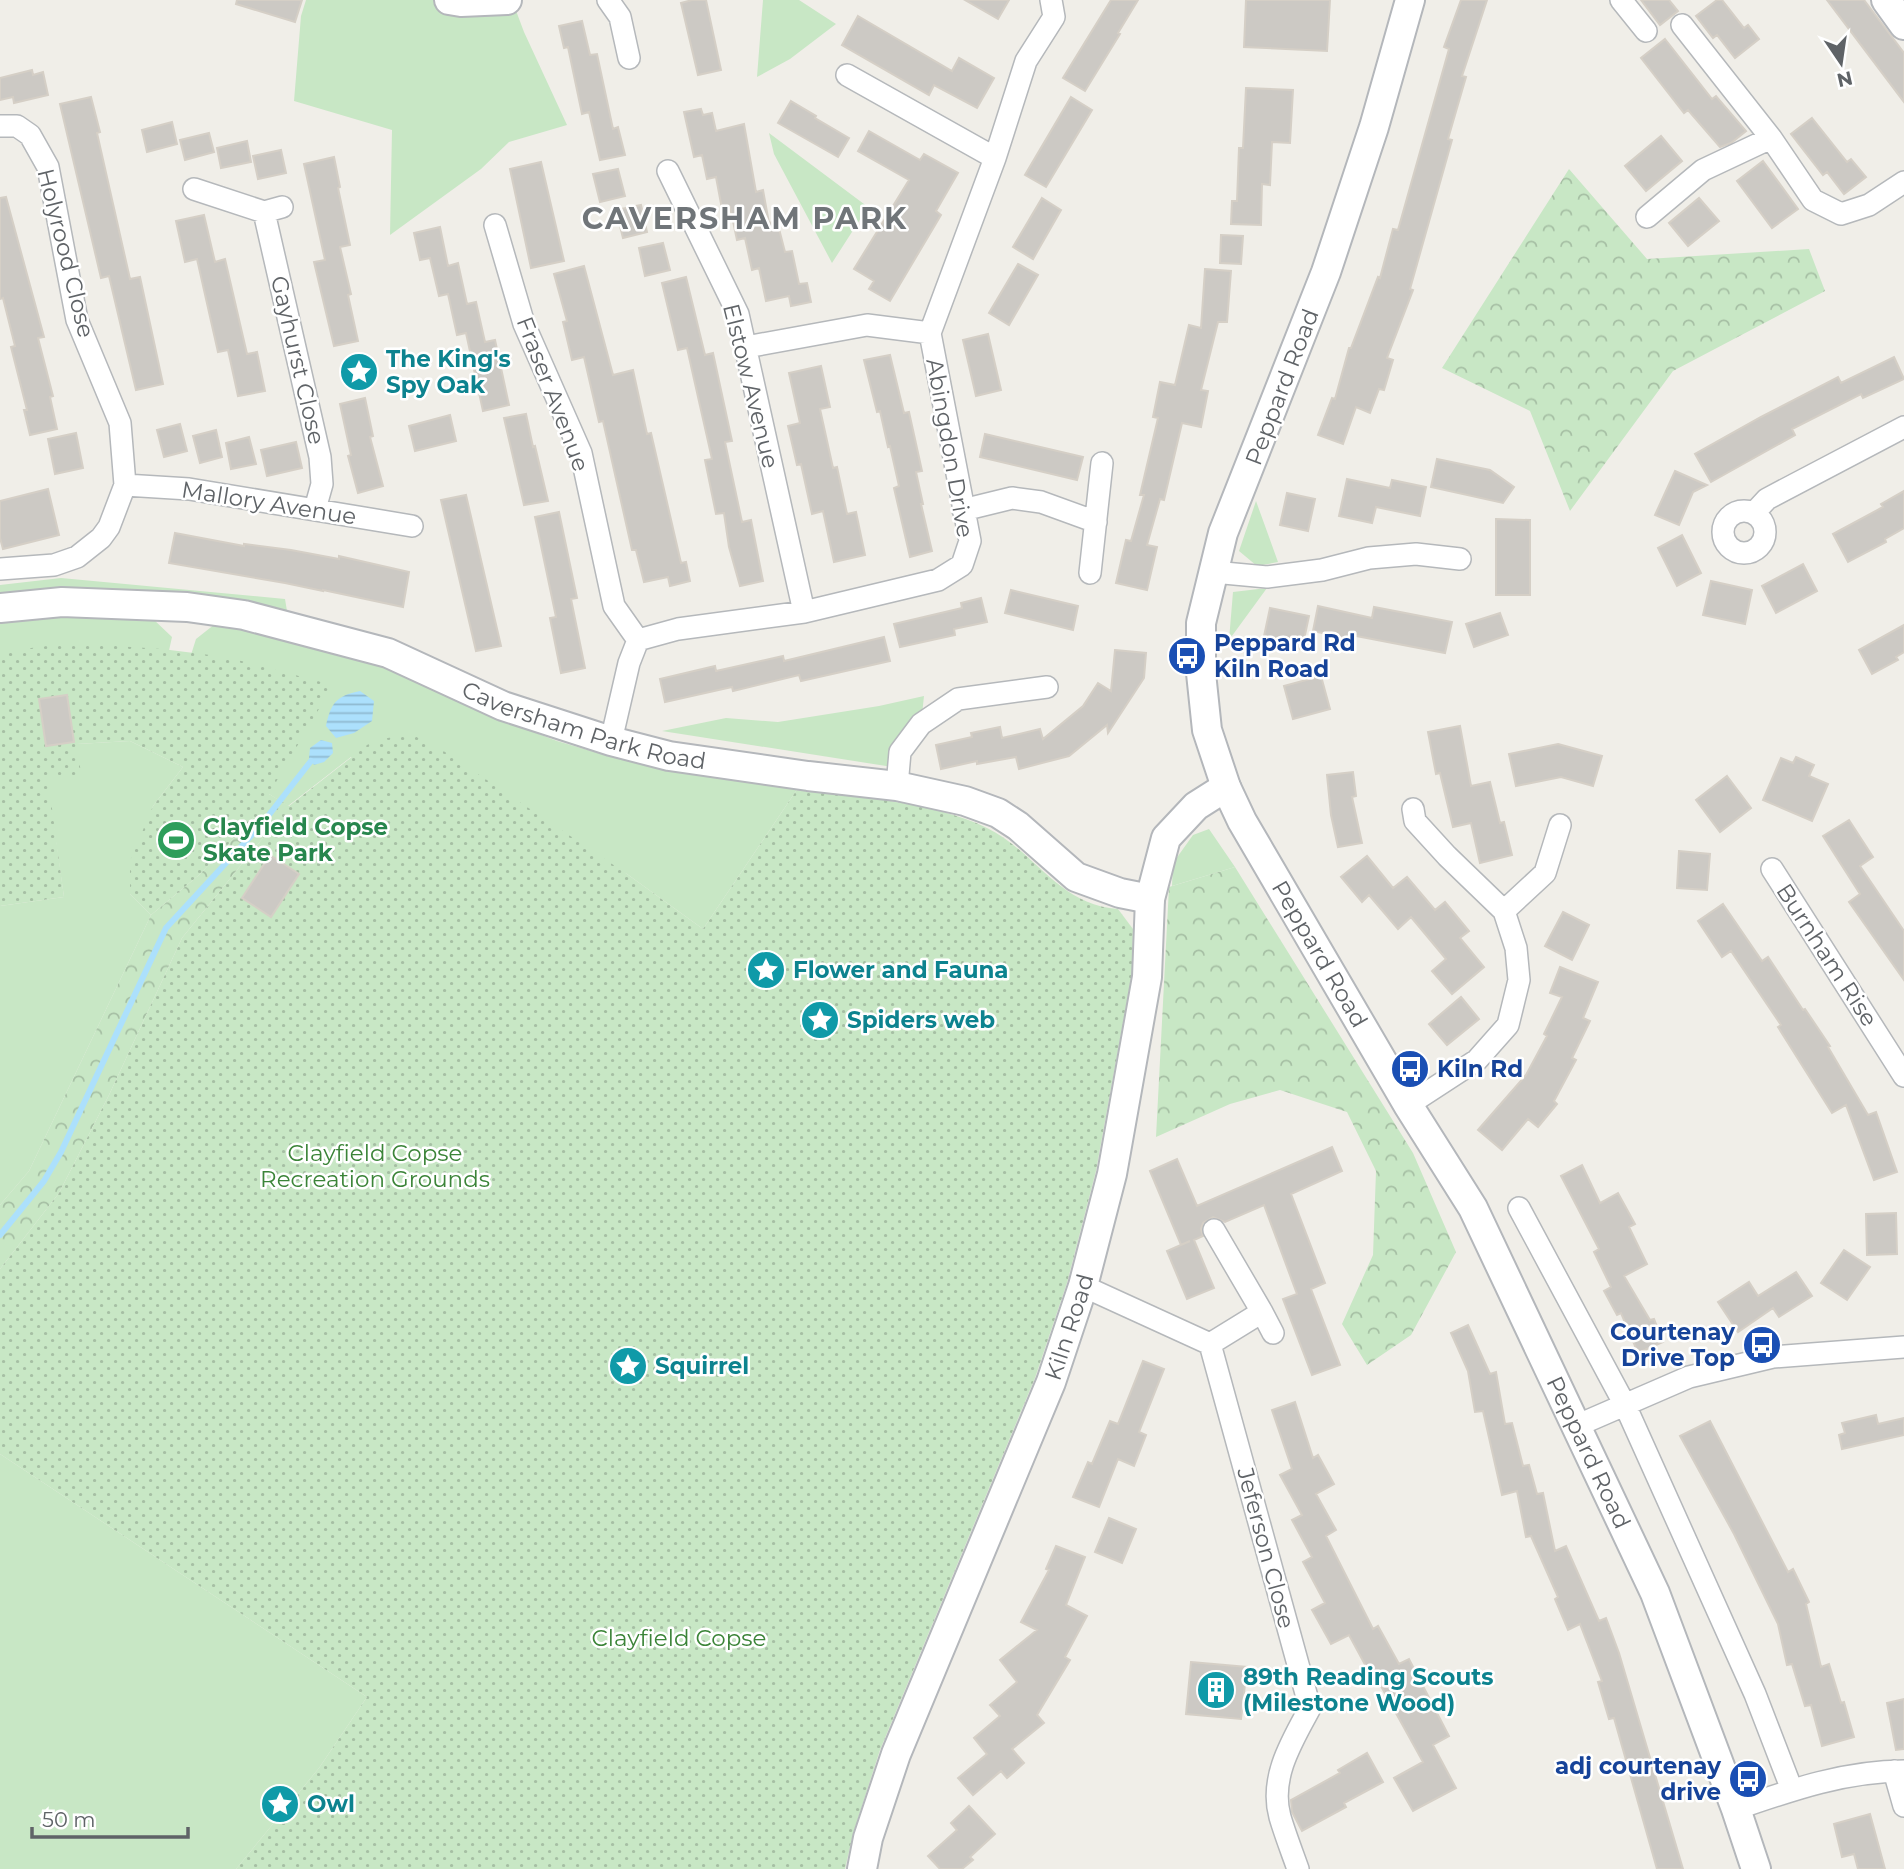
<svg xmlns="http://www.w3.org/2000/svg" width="1904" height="1869" font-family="Montserrat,sans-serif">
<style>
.grass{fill:#c8e7c5}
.forest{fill:url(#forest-crowns)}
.park{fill:url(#park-dots)}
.water{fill:url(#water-rules)}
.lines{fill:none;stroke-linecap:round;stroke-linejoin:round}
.stream{stroke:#ace0fc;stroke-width:6}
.building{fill:#ccc9c4;stroke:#d5cfc6;stroke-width:2}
.street-casing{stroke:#b5b8bb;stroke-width:24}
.secondary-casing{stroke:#b4b7bb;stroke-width:32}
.street{stroke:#fff;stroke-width:21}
.secondary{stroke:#fff;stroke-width:28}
.labels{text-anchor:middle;stroke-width:5;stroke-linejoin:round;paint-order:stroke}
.street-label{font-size:23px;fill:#5f6367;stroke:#fff}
.culture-label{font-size:23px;font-weight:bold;fill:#0d838f;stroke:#fff;text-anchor:start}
.transit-label{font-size:23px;font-weight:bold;fill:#164399;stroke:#fff;text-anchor:start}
.leisure-label{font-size:23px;font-weight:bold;fill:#27864d;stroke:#fff;text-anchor:start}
.park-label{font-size:23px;fill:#3b8438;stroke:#fff}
.district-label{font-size:30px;font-weight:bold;letter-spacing:2px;fill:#707579;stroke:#fff}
</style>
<defs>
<pattern id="forest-crowns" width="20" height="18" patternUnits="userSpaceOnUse" patternTransform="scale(1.75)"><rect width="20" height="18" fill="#c8e7c5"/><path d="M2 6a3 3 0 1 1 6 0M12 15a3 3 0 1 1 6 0" fill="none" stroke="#a6bfa4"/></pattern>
<pattern id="park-dots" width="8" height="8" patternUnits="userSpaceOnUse" patternTransform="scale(1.75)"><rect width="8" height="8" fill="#c8e7c5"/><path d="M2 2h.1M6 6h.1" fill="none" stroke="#a6bfa4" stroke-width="1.8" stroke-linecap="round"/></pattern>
<pattern id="water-rules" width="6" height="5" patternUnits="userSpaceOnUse" patternTransform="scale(1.75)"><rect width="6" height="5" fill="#ace0fc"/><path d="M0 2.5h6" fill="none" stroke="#8fb9d0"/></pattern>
</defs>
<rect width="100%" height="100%" fill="#f0eee8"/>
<path class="grass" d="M306 0H512L524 32 567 125 509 142 481 169 390 235 392 130 294 101 301 16Z
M763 0H799L836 24 790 59 757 77Z
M769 133 868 207 832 263 774 154Z
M1256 501 1278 562 1257 566 1239 551Z
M61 578 285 599 287 611 193 597H0V585Z
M1267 588 1229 640 1233 592Z
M58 614 152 618 172 637 168 655 0 667V619Z
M215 624 240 627 384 666 515 725 557 741 615 758 798 788 703 929 627 874 351 757 288 806 269 794 190 658 196 639Z
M924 696 921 724 899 768 662 731 726 718 778 722 879 706Z
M130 741 183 767 153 806 130 894 151 915 29 1171 0 1205V906L64 897 47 779 77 744Z
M1209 829 1235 867 1172 886 1173 863 1193 835Z
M0 1454 367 1697 319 1768 236 1869H0Z"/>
<path class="forest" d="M1569 169 1647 259 1809 249 1825 291 1673 371 1570 511 1530 411 1442 368Z
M254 817 267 833 182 938 109 1095 59 1193 0 1269V1205L29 1171 151 915 199 875Z
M1235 867 1413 1153 1456 1252 1411 1335 1367 1365 1342 1324 1373 1255 1376 1171 1347 1112 1280 1090 1230 1104 1156 1137 1169 887Z"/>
<path class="park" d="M70 643 162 649 226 657 333 685 269 794 289 806 371 742 409 733 442 750 627 874 703 929 798 788C856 797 935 802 987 828 1035 851 1058 905 1118 909L1133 929 1132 973 1096 1171 1067 1283 1035 1378 880 1750 853 1834 845 1869H236L319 1768 367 1697 0 1454V1269L59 1193 109 1095 182 938 267 833 254 817 199 875 151 915 130 894V861L153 806 183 767 130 741 77 744 81 774 48 779 64 897 0 906V652Z"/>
<path class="water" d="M360 691 374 701 372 721 354 733 336 738 326 726C331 703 336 696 360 691Z
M321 740 332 743 333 753 324 762 314 765 309 758 310 748Z"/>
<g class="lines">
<path class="stream" d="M0 1235 44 1181 61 1152 166 928 261 825 311 761"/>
</g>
<path class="building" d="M237 0H302L295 22 236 4Z
M692 0H706L721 70 698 75 681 3Z
M965 0H1009L998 19Z
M1111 0H1138L1118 33 1120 34 1085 91 1063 78Z
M1246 0H1330L1327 51 1244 47Z
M1461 0H1487L1462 76 1466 77 1448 139 1452 140 1410 289 1413 290 1387 358 1393 360 1384 390 1379 389 1370 413 1356 407 1343 444 1318 435 1332 398 1335 399 1349 348H1351L1378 277 1380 278 1393 229 1398 230 1449 49 1444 47Z
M1641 0H1669L1678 11 1660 25Z
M1717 0H1722L1744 28 1748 25 1759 39 1735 58 1717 35 1713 38 1696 16Z
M1827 0H1864L1904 53V102Z
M858 16 952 71 959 58 994 78 977 108 934 85 929 95 842 45Z
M582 21 590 55 597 54 613 129 618 127 625 155 600 160 589 112 582 114 568 47 564 48 559 26Z
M1665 39 1712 99 1716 96 1746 131 1731 143 1720 147 1688 110 1684 113 1641 58Z
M32 70 33 75 43 72 48 95 14 103 13 97 0 100V78Z
M1246 88 1293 90 1290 143 1272 142 1270 185 1262 184 1261 225 1231 224 1232 201H1237L1239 148H1243Z
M91 97 100 132 97 133 130 279 140 277 163 384 136 390 109 276 101 278 60 104Z
M1071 97 1092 110 1046 187 1025 175Z
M791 101 816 116 815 118 849 138 838 157 778 123Z
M701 109 703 115 712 113 716 131 744 124 756 192 763 190 769 223 777 221 785 252 792 251 799 284 807 283 811 302 791 306 789 296 766 301 759 268 752 270 745 238 737 240 730 207 722 209 716 177 707 179 702 155 694 157 684 112Z
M1812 118 1847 162 1851 159 1866 177 1844 194 1827 172 1823 175 1791 134Z
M172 122 177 144 147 152 142 130Z
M869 131 920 160 924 154 958 173 936 211 941 215 890 301 869 289 874 281 854 269 909 180 858 151Z
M209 133 214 152 185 160 180 140Z
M1661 136 1682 161 1646 191 1625 166Z
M247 141 251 162 221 168 217 148Z
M281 150 286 173 258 179 253 156Z
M334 157 340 187 338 188 350 245 340 247 351 294 348 295 358 341 334 346 314 262 325 260 304 164Z
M1763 161 1798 209 1772 228 1737 181Z
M541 162 564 261 531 268 510 169Z
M618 169 625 196 600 202 593 174Z
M6 197 44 337 38 338 53 396 50 397 57 429 30 435 24 410H27L11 347 15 346 3 298 0 299V198Z
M1042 198 1061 210 1033 259 1013 247Z
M1699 198 1719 221 1688 246 1669 223Z
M641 205 647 232 623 238 616 210Z
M204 215 215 262 225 259 247 354 257 352 265 391 238 396 228 350 218 352 197 259 185 262 176 221Z
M440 227 448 266 458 263 467 304 476 302 485 342 495 340 509 405 483 411 466 333 457 335 448 294 439 296 430 258 420 260 414 233Z
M1221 235 1243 236 1241 264 1220 263Z
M663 243 670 270 645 276 639 248Z
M1018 264 1038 275 1009 325 989 313Z
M584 266 613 375 633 370 647 434 651 433 681 563 686 562 690 581 670 586 668 577 644 582 636 550H632L603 421 599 422 584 357 572 360 563 322 567 321 554 274Z
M1205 269 1231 271 1227 322H1218L1201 390 1208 391 1201 427 1182 423 1164 500 1160 499 1147 545 1157 547 1147 590 1116 583 1126 540 1131 541 1144 495H1140L1158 418 1153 417 1160 382 1175 385 1189 325 1201 328Z
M686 277 705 355 713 353 732 441 725 442 742 522 751 520 763 581 740 586 729 547 724 513 716 514 705 460 712 459 687 348 678 350 662 283Z
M988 334 1001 390 976 396 963 340Z
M890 355 904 413 909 412 922 471 916 472 923 504H921L932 551 910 557 894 488 899 486 890 446 888 447 880 411 877 412 864 360Z
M1894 357 1904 379 1863 398 1861 394 1792 429 1795 435 1711 482 1695 454 1761 417 1838 377 1841 383Z
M821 366 830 407 820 409 833 468 837 467 847 514 856 512 865 555 834 562 823 511 812 514 801 464 797 465 788 426 800 423 789 373Z
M365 398 373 436 370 437 383 486 358 493 348 456 351 455 340 404Z
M526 414 533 447 535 446 548 501 524 505 504 418Z
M450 415 456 441 415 451 409 426Z
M180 424 187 451 164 457 157 430Z
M216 430 222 457 200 463 193 436Z
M76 433 83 468 55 474 48 439Z
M985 434 1083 457 1077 480 980 457Z
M249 437 256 464 231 469 226 443Z
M296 442 302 468 267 476 261 450Z
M1437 459 1490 470 1514 487 1503 503 1431 487Z
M1675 471 1707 485 1693 492 1679 525 1655 515Z
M1347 479 1390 488 1392 480 1426 487 1420 516 1376 507 1372 523 1339 516Z
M48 489 59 535 3 549 0 538V501Z
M1904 491V528L1885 539 1886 542 1848 562 1833 534 1883 507 1881 504Z
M1287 493 1315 499 1308 531 1280 525Z
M466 495 501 646 476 651 441 500Z
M559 512 577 598 571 599 585 668 561 673 550 618 556 617 535 517Z
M1496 519 1530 520V595H1496Z
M175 533 244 546V544L291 550 339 559V556L409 572 403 607 323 590V591L285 583 169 563Z
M1682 535 1701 573 1677 586 1658 548Z
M1803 564 1817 591 1776 613 1762 586Z
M1711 581 1752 590 1745 624 1703 615Z
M1011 590 1078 606 1073 630 1005 613Z
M981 598 987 622 954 629 955 635 900 647 894 624 962 608 961 603Z
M1318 606 1372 618 1374 607 1452 622 1445 653 1351 635 1350 639 1313 631Z
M1270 608 1309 616 1302 649 1263 641Z
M1500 613 1508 635 1474 647 1466 624Z
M1904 625V652L1896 657 1898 660 1872 674 1859 650Z
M884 637 890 661 801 681 799 675 733 691 732 687 665 702 660 679 715 666 716 671 783 656 784 661Z
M1115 650 1146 653 1144 678 1108 733 1107 725 1069 756 1019 769 1016 757 977 764V761L941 769 936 745 972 737 971 733 1000 727 1002 738 1040 729 1043 739 1083 706 1098 683 1111 691Z
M1321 676 1330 709 1293 719 1284 686Z
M67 695 74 742 46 746 39 699Z
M1460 726 1471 786 1490 782 1500 823 1504 822 1512 855 1480 863 1471 823 1453 827 1440 773 1436 774 1428 732Z
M1558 744 1602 756 1593 786 1561 777 1516 786 1509 754Z
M1796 757 1814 765 1809 776 1828 784 1812 821 1763 800 1781 758 1793 763Z
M1353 772 1356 796 1352 797 1362 843 1338 847 1331 815 1327 775Z
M1727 776 1751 808 1720 832 1696 800Z
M1849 820 1873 857 1860 866 1904 931V980L1849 902 1860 894 1823 836Z
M1679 851 1710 854 1707 890 1677 888Z
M270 855 299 874 271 917 242 898Z
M1367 856 1393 888 1407 877 1435 910 1445 902 1469 931 1460 938 1484 967 1452 994 1432 971 1446 959 1411 917 1398 929 1369 895 1362 902 1341 877Z
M1723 904 1762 961 1768 957 1803 1010 1805 1009 1830 1046 1828 1047 1868 1115 1876 1112 1897 1172 1874 1180 1846 1105 1832 1113 1778 1027 1781 1025 1731 951 1722 957 1698 921Z
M1563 912 1589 925 1572 960 1545 946Z
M1560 967 1598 982 1583 1018 1590 1021 1572 1058 1576 1060 1554 1101 1557 1104 1538 1127 1528 1119 1502 1150 1478 1130 1526 1075 1547 1036 1544 1034 1562 997 1550 993Z
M1461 997 1479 1019 1447 1045 1429 1024Z
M1332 1147 1342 1171 1291 1194 1325 1283 1311 1289 1340 1365 1312 1375 1283 1299 1297 1294 1264 1205 1225 1222 1213 1217 1203 1223 1201 1229 1203 1236 1194 1240 1214 1288 1187 1299 1167 1251 1190 1241 1181 1245 1150 1171 1177 1159 1197 1206Z
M1582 1165 1600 1203 1618 1193 1635 1224 1629 1227 1647 1264 1624 1276 1650 1320 1654 1319 1663 1342 1638 1353 1621 1313 1617 1315 1604 1291 1611 1287 1594 1252 1599 1249 1561 1176Z
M1896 1213 1897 1254 1867 1255 1866 1214Z
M1844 1250 1870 1267 1847 1300 1821 1283Z
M1796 1272 1812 1296 1779 1317 1773 1308 1738 1332 1718 1302 1749 1282 1758 1296Z
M1468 1325 1490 1374 1496 1372 1505 1424 1512 1423 1523 1466 1529 1465 1537 1494 1543 1493 1555 1551 1566 1546 1599 1621 1606 1618 1619 1653 1683 1869H1657L1614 1718 1609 1719 1598 1682 1602 1681 1580 1624 1568 1630 1555 1599 1558 1597 1531 1536 1526 1537 1517 1491 1502 1495 1483 1411 1475 1412 1468 1371 1451 1333Z
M1143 1361 1164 1369 1139 1432 1146 1435 1134 1466 1118 1459 1099 1507 1073 1497 1088 1462 1092 1464 1110 1421 1118 1424Z
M1295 1402 1313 1458 1318 1455 1334 1484 1316 1494 1336 1530 1326 1536 1373 1629 1378 1626 1399 1664 1409 1659 1449 1736 1433 1745 1456 1788 1413 1811 1394 1778 1423 1762 1371 1668 1368 1670 1349 1635 1331 1644 1312 1610 1325 1603 1303 1562 1312 1557 1292 1520 1302 1515 1280 1475 1292 1469 1272 1410Z
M1876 1415 1878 1424 1904 1418V1435L1842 1449 1839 1435 1845 1433 1842 1423Z
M1710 1421 1788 1572 1793 1569 1809 1602 1806 1604 1821 1667 1829 1664 1841 1703 1844 1702 1854 1737 1822 1746 1811 1705 1805 1706 1792 1664 1787 1665 1778 1624 1734 1534 1680 1436Z
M1109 1518 1136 1529 1122 1563 1095 1552Z
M1056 1546 1085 1557 1066 1605 1087 1616 1065 1657 1070 1660 1037 1715 1044 1723 1012 1749 1024 1763 1007 1778 1001 1771 973 1795 958 1778 987 1754 974 1738 1000 1716 990 1705 1017 1682 1000 1660 1037 1630 1021 1622 1049 1570 1046 1569Z
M1191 1662 1247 1667 1241 1719 1186 1714Z
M1904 1699V1749L1896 1750 1887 1703Z
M1367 1753 1383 1782 1344 1803 1346 1807 1302 1831 1292 1812 1291 1800 1340 1773 1338 1770Z
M969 1806 995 1834 970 1857 973 1860 962 1869H940L928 1856 957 1830 951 1823Z
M1870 1814 1885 1869H1858L1854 1854 1842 1857 1834 1824Z"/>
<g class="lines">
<defs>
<path id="street" d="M608 0 620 17 629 58
M1621 0 1646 31
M1682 25 1771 138
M847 75 995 158
M0 126H17L30 135 48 167 77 320 120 423 125 485 109 527 101 538 77 557 54 565 0 569
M668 171 738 314 804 612
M194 189 264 212 282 207
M264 212 320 457 322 484 315 509
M1647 217 1703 170 1771 138 1813 200 1841 214 1869 205 1904 182
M495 225 524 324 581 453 614 606 638 640
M746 347 867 325 930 333
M125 485 189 489 412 526
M963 510 1012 498 1041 502 1096 522
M1723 532a21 21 0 1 1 42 0a21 21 0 1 1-42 0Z
M1754 513 1767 499 1904 427
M1213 572 1267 577 1322 570 1369 558 1416 554 1460 559
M1090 573 1102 463
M611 741 629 663 638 640 678 629 804 612 938 580 962 565 970 541 930 333 995 158 1026 61 1054 17 1051 0
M897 786 900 752 921 724 958 699 1047 687
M1772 869 1904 1076
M1504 911 1545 873 1560 825
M1408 1105 1477 1060 1508 1025 1519 980 1516 948 1504 911 1447 856 1415 821 1413 809
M1519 1208 1625 1405 1755 1694 1792 1790
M1214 1230 1262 1312
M1083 1286 1210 1344 1262 1312 1273 1333
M1210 1344 1310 1708C1292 1741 1269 1778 1280 1817 1285 1834 1292 1852 1298 1869
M1576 1426 1689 1377 1773 1357 1904 1347
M1894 1771 1904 1806
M1736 1809C1791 1790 1845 1771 1904 1771"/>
<g id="secondary">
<path d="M449 0 461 2 507 0"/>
<path id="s1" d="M1410 0 1374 127 1326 272 1223 533 1201 623V673L1207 730 1226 787 1242 821 1408 1105 1473 1208 1655 1593 1736 1809 1756 1869"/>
<path d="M1886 0 1904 25"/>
<path id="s2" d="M0 608 62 602 187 607 244 615 388 653 503 706 611 741 669 756 808 776 897 786 965 801 998 813 1018 826 1076 877 1120 893 1150 899"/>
<path id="s3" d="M862 1869 868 1838 896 1754 1051 1382 1083 1286 1112 1174 1147 977 1150 899 1166 838 1196 806 1226 787"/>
</g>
</defs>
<use href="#street" class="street-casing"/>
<use href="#secondary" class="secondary-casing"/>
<use href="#street" class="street"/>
<use href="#secondary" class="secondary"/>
</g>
<defs>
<symbol id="sight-disc" viewBox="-11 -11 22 22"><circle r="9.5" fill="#0f9aa8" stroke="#fff"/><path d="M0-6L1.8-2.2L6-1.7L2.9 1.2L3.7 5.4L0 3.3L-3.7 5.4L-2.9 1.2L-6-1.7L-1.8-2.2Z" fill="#fff"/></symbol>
<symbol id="bus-disc" viewBox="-11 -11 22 22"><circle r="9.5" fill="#1a4fb4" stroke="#fff"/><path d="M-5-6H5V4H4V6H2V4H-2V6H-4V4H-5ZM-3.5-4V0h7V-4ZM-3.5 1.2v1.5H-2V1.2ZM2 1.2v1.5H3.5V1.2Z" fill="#fff"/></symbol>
<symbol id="stadium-disc" viewBox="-11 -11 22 22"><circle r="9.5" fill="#2e9e5b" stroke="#fff"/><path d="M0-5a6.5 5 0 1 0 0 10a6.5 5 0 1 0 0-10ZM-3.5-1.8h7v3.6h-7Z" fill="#fff"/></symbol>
<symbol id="building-disc" viewBox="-11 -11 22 22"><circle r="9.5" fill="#0f9aa8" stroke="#fff"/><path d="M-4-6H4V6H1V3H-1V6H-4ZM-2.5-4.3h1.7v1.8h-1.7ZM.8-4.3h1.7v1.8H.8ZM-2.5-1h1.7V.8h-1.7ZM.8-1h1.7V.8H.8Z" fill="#fff"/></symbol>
</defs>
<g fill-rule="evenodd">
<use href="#sight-disc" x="337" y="350" width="44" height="44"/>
<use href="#bus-disc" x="1165" y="634" width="44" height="44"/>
<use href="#stadium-disc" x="154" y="818" width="44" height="44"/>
<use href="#sight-disc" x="744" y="948" width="44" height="44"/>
<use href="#sight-disc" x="798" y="998" width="44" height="44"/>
<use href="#bus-disc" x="1388" y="1047" width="44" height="44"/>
<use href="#bus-disc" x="1740" y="1323" width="44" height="44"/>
<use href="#sight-disc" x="606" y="1344" width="44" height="44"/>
<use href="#building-disc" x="1194" y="1668" width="44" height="44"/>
<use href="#bus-disc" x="1726" y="1757" width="44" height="44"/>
<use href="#sight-disc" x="258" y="1782" width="44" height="44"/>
</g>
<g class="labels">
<g class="street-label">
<text transform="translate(66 253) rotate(76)" y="8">Holyrood Close</text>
<text transform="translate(298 360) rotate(77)" y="8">Gayhurst Close</text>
<text transform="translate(751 386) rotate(76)" y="8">Elstow Avenue</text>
<text transform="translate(1282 387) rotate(-69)" y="8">Peppard Road</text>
<text transform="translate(553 394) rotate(69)" y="8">Fraser Avenue</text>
<text transform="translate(950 448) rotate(80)" y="8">Abingdon Drive</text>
<text transform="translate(269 503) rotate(9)" y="8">Mallory Avenue</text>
<text dy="8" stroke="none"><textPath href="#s2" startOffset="604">Caversham Park Road</textPath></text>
<text dy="8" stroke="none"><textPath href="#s1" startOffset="1017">Peppard Road</textPath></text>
<text transform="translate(1827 955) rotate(57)" y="8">Burnham Rise</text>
<text dy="8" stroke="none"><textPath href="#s3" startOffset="581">Kiln Road</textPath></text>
<text dy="8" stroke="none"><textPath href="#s1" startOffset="1584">Peppard Road</textPath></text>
<text transform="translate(1266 1548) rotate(75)" y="8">Jeferson Close</text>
</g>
<g class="culture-label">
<text x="386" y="367">The King's<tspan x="386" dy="26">Spy Oak</tspan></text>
<text x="793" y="978">Flower and Fauna</text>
<text x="847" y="1028">Spiders web</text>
<text x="655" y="1374">Squirrel</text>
<text x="1243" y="1685">89th Reading Scouts<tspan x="1243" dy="26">(Milestone Wood)</tspan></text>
<text x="307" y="1812">Owl</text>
</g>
<g class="transit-label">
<text x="1214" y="651">Peppard Rd<tspan x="1214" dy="26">Kiln Road</tspan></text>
<text x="1437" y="1077">Kiln Rd</text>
<text x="1735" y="1340" text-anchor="end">Courtenay<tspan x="1735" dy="26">Drive Top</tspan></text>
<text x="1721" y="1774" text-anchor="end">adj courtenay<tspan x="1721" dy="26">drive</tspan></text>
</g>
<g class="leisure-label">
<text x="203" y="835">Clayfield Copse<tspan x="203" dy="26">Skate Park</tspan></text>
</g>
<g class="park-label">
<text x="375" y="1161">Clayfield Copse<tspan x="375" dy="26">Recreation Grounds</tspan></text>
<text x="679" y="1646">Clayfield Copse</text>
</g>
<g class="district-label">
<text x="745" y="229">CAVERSHAM PARK</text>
</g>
</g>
<g transform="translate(1841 63) rotate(167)" stroke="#ffffff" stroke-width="5" paint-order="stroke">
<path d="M0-5L12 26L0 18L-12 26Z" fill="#5f6367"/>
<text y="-10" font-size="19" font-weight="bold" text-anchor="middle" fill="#5f6367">N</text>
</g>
<path d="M32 1827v10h156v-10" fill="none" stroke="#5f6367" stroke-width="3.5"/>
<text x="42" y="1827" font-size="21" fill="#5f6367" stroke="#ffffff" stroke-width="5" paint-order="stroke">50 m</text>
</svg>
